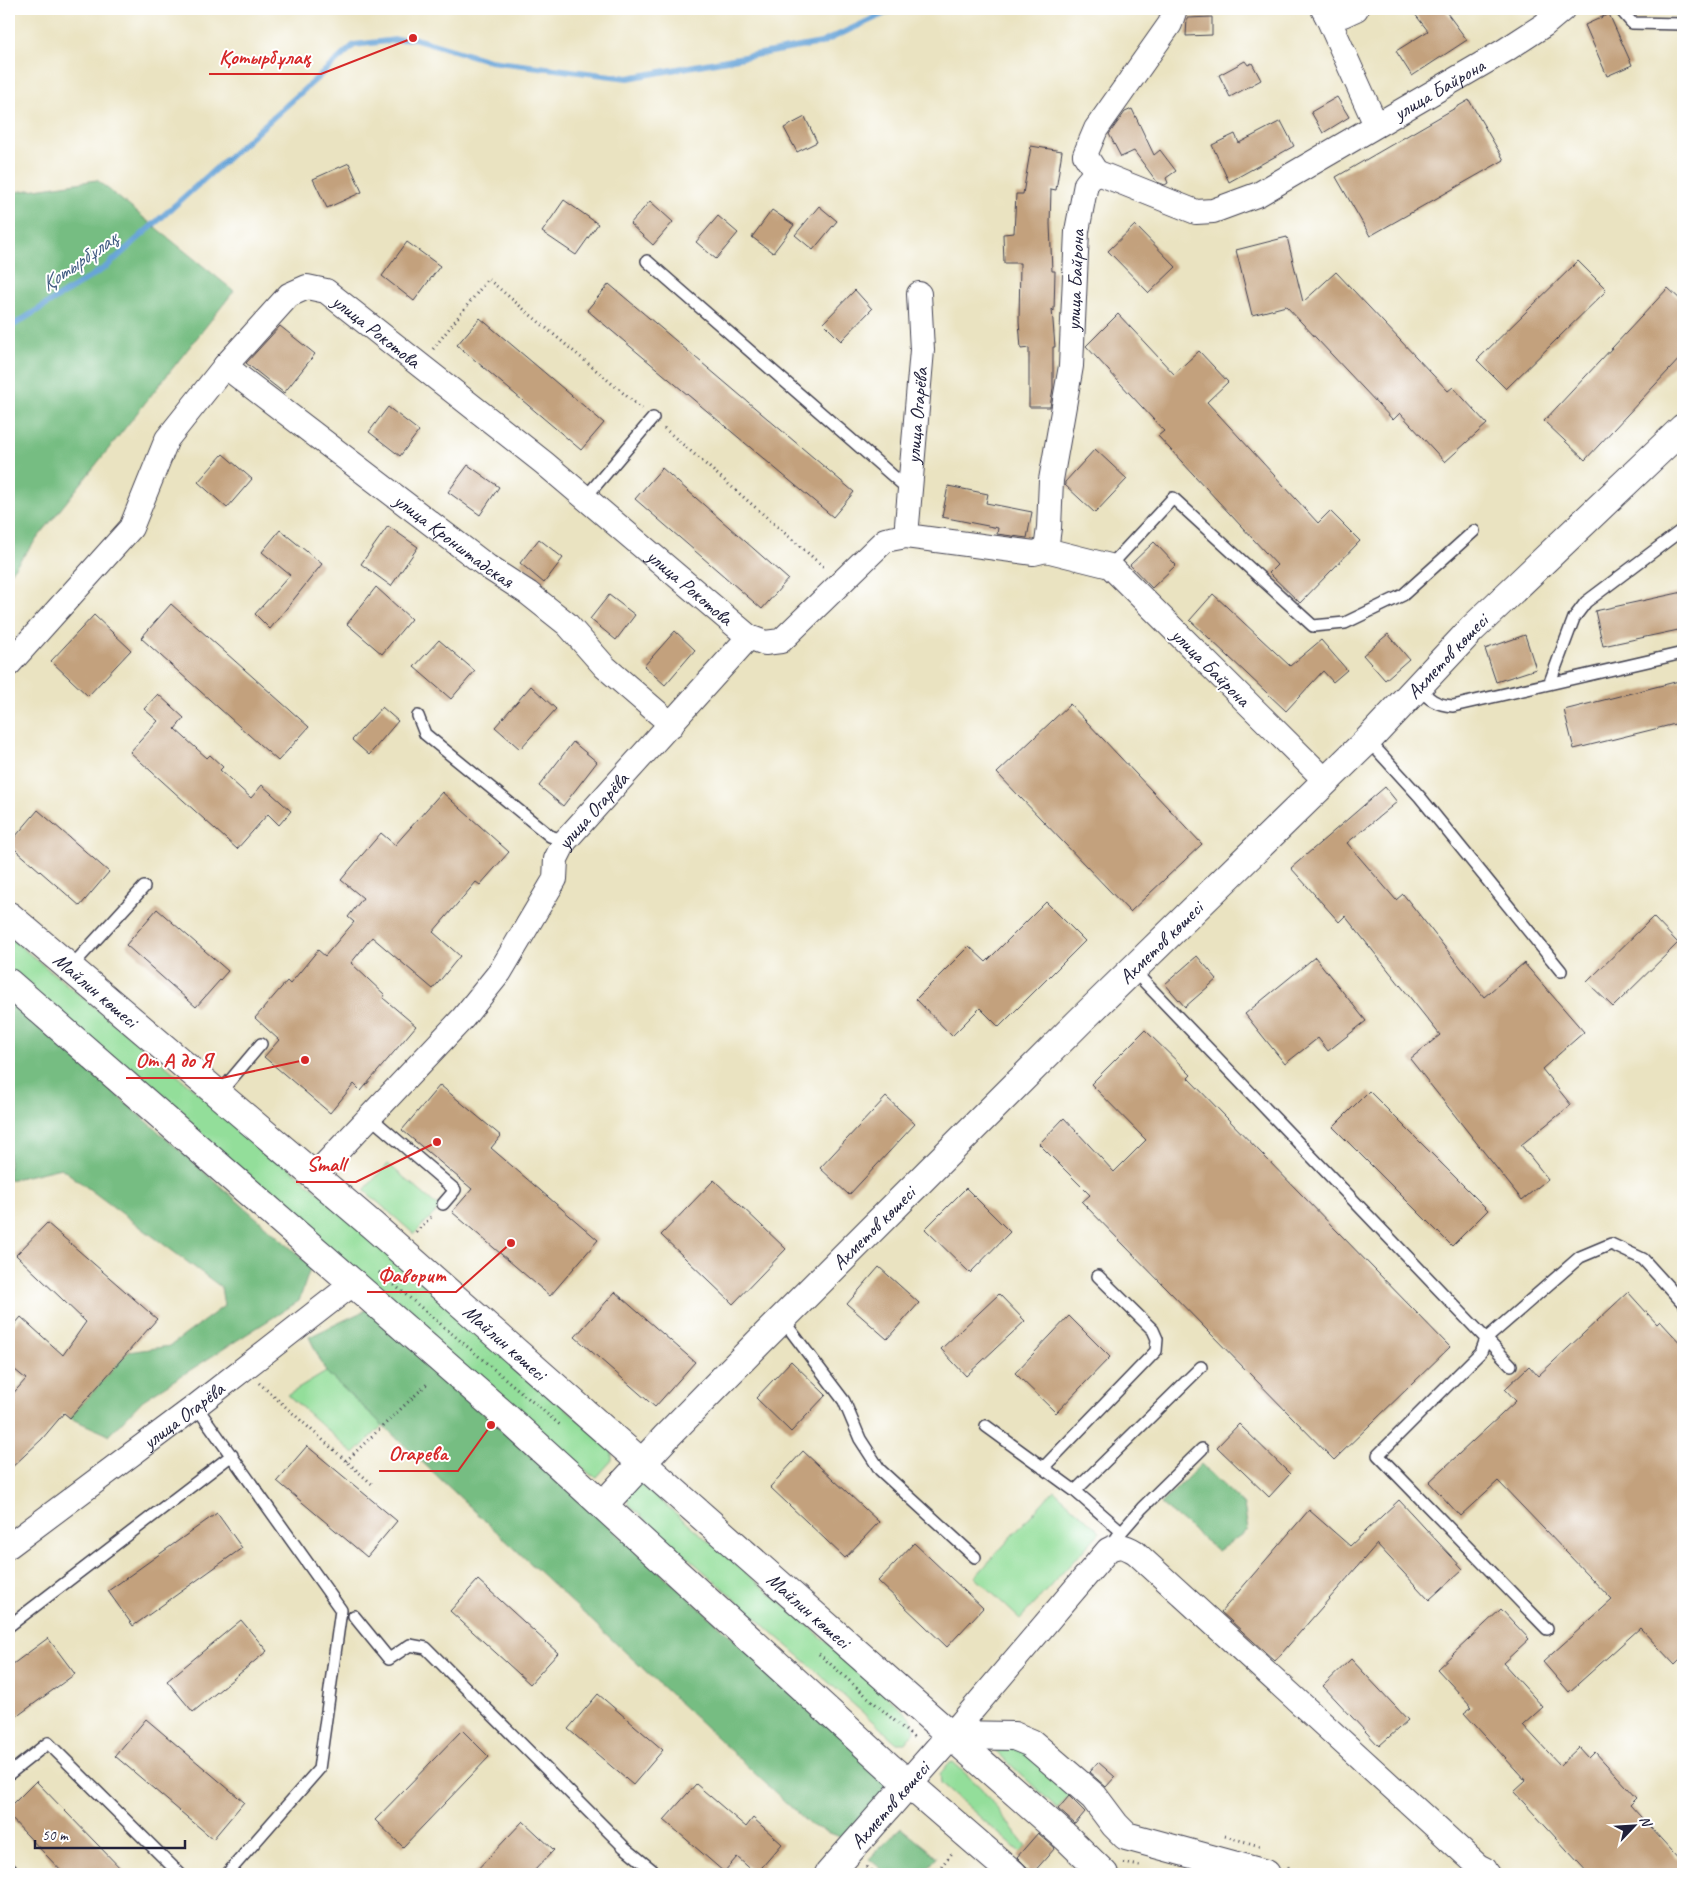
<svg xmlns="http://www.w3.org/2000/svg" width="1692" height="1883" font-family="Caveat,sans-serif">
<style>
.green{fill:#93de9a;stroke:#5a806a}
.forest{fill:#76bd82;stroke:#4c705e}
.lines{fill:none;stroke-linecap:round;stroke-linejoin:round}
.stream{stroke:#67a4d8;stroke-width:6}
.building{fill:#c3a17d}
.lane-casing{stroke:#403f4f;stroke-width:14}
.street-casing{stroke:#403f4f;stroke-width:26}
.secondary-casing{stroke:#403f4f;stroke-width:30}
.path{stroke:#403f4f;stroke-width:3;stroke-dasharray:1 4;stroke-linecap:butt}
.lane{stroke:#fff;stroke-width:11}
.street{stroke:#fff;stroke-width:24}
.secondary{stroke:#fff;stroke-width:28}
.labels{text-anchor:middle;stroke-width:4;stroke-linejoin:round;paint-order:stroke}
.street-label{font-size:20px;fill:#22223b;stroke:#fff}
.water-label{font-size:21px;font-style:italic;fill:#415c82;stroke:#fff}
.leader{fill:none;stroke:#d62828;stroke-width:2}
.callout-dot{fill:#d62828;stroke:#fff;stroke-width:2}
.callout-label{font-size:21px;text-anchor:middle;font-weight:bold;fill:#d62828;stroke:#fff;stroke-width:4;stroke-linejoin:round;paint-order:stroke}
</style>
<rect width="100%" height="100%" fill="#fff"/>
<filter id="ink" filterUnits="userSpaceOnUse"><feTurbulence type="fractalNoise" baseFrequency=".02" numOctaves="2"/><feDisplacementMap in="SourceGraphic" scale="10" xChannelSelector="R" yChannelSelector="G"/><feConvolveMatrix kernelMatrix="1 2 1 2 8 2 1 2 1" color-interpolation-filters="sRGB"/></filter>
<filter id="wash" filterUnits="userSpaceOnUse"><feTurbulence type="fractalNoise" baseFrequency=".0096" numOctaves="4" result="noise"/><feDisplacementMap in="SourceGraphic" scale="20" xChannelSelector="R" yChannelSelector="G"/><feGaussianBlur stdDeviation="1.12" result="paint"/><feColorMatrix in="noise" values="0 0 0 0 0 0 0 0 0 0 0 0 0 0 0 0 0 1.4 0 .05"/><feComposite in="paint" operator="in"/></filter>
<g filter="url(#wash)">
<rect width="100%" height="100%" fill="#eae3c1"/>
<path class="green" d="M9 937 354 1221 612 1449V1460L597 1477 591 1475 9 978Z
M388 1164 440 1208 414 1234 364 1190Z
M326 1372 383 1425 354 1454 288 1395Z
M641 1484 810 1627 911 1718 915 1731 905 1743H897L630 1506 625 1494 630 1486Z
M1054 1490 1100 1532 1020 1619 975 1577Z
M983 1739 1028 1749 1075 1789 1058 1809Z
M953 1762 981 1788 1026 1846 1021 1853 941 1783 940 1774 948 1764Z"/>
<path class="forest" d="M97 180 234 291 9 574V193Z
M9 1000 311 1266 299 1301 143 1400 109 1435 70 1418 128 1352 170 1346 224 1306 221 1287 61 1168 9 1180Z
M368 1309 895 1784 845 1839 810 1825 326 1372 309 1337Z
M1201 1464 1244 1505 1248 1530 1218 1551 1161 1504Z
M901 1828 937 1857 923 1874H888L869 1859Z"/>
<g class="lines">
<path class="stream" d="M9 328 106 267 354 45 413 38 490 61 628 78 821 43 894 9"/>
</g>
<g id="blocks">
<path class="building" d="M1411 9H1444L1467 40 1412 76 1396 51 1428 31Z
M1609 14 1632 65 1607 76 1585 25Z
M1212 17V35L1186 36 1187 18Z
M1245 61 1248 65 1252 63 1261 80 1230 97 1219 75Z
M1337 97 1349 117 1323 133 1311 112Z
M1469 100 1504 160 1370 236 1336 177Z
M1132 109 1154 155 1160 150 1176 171 1166 178 1168 183 1165 185 1157 182 1134 151 1121 157 1109 134 1125 112Z
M805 117 817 142 797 152 784 128Z
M1281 121 1294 146 1229 182 1212 145 1235 134 1239 143Z
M1031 146 1062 151 1056 190 1051 189 1050 224 1052 271H1055L1054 311 1052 309 1055 347H1053V388L1050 407H1029V348L1021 349 1019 321 1020 263H1004L1003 234 1014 233 1016 194H1023Z
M349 163 362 192 327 208 313 179Z
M564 200 598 224 576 255 542 232Z
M650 201 673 222 653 245 630 224Z
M819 206 837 221 813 250 795 235Z
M772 210 794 225 773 253 752 237Z
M718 216 738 233 716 259 696 242Z
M1135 225 1176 267 1149 293 1108 251Z
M1287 237 1303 302 1336 272 1448 391 1453 387 1487 424 1445 462 1400 413 1393 420 1286 306 1252 315 1236 250Z
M407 242 440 266 414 301 382 276Z
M1578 261 1607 290 1506 389 1477 360Z
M609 284 854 492 833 517 587 310Z
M1668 288 1683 302V355L1585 460 1544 421Z
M855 290 872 309 841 341 823 323Z
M1118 314 1174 374 1199 351 1228 382 1207 402 1318 523 1330 511 1360 541 1300 603 1269 573 1277 565 1158 436 1164 431 1086 346Z
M480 318 604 423 581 450 457 345Z
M280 326 315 354 284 393 246 363Z
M388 407 419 431 400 456 369 432Z
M1095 449 1127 479 1095 513 1065 485V482Z
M223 454 252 479 227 508 198 482Z
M468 465 499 487 480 515 448 492Z
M662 468 788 579 762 609 635 499Z
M948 486 988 494 986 503 1032 512 1027 538 997 534 998 528 942 517Z
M388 526 418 547 391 586 361 564Z
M280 530 322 564 270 629 255 614 290 575 262 552Z
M539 539 563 558 544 583 520 563Z
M1154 542 1176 565 1152 588 1130 565Z
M376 587 411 619 382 654 347 624Z
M1683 592V629L1603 646 1595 611Z
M1213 594 1290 666 1321 640 1347 670 1333 682 1323 671 1286 711 1190 620Z
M609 595 635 615 616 640 590 619Z
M171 604 309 727 278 761 141 638Z
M94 615 131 650 88 696 51 661Z
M675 631 695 650 665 685 644 666Z
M1388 634 1409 659 1385 680 1363 655Z
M1525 635 1536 669 1496 682 1485 649Z
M439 640 475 671 451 699 414 667Z
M1683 680V722L1574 749 1564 710Z
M531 686 556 709 520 749 495 727Z
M158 694 184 718 175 729 207 758 210 755 223 767 220 770 251 798 262 785 291 811 279 825 268 814 237 849 130 752 158 721 144 709Z
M1070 704 1202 844 1130 912 997 773Z
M382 707 398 721 369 755 352 740Z
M573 742 597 762 563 806 539 786Z
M1385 787 1397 802 1347 843 1396 900 1403 894 1484 997 1524 963 1584 1032 1542 1069 1571 1105 1521 1145 1548 1179 1522 1200 1410 1059 1440 1035 1345 916 1339 922 1291 868Z
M442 792 509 852 480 885 476 882 433 932 460 956 433 989 372 937 351 963 385 995 383 998 416 1026 361 1091 354 1084 330 1113 264 1057 279 1040 255 1018 287 981 290 984 318 950 325 956 354 922 348 917 363 898 341 880 356 862 381 833 395 845Z
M38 810 109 872 80 906 9 844Z
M1046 902 1085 941 999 1027 980 1008 952 1036 916 999 969 946 986 962Z
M157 909 228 971 196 1007 126 945Z
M1653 917 1678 943 1613 1007 1587 982Z
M1197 956 1217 979 1185 1007 1165 984Z
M1315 957 1366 1021 1328 1051 1318 1038 1285 1064 1245 1014Z
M1145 1030 1191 1075 1188 1078 1450 1347 1334 1460 1082 1202 1090 1195 1039 1144 1064 1118 1114 1172 1146 1140 1091 1084Z
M440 1085 501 1136 491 1148 598 1240 550 1296 452 1212 472 1189 402 1130Z
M1369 1091 1488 1210 1452 1246 1333 1127Z
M886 1097 915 1124 849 1195 820 1168Z
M714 1180 786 1249 733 1304 661 1235Z
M966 1188 1010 1232 970 1273 925 1229Z
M47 1223 157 1319 70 1418 64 1413 42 1439 9 1470V1398L26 1379 9 1365V1331L21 1317 63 1355 86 1322 16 1255Z
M879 1267 919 1303 887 1339 847 1304Z
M615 1292 695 1362 655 1407 575 1337Z
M1628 1292 1657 1324 1660 1321 1683 1346V1657L1675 1665 1640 1628 1569 1692 1543 1662 1612 1600 1498 1481 1460 1516 1429 1482 1516 1401 1505 1389 1529 1366 1538 1376Z
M999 1294 1025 1321 966 1376 941 1349Z
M1069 1316 1110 1357 1056 1413 1015 1373Z
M791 1361 826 1395 791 1432 756 1398Z
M1239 1424 1290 1474 1269 1497 1217 1447Z
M307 1446 397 1521 367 1557 277 1481Z
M803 1451 879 1522 845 1558 770 1487Z
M1399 1500 1463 1569 1429 1600 1377 1544 1275 1661 1221 1612 1309 1510 1350 1546Z
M217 1513 242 1548 133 1626 108 1591Z
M914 1543 983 1608 947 1647 878 1581Z
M478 1580 558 1653 530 1684 450 1611Z
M1501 1609 1529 1639 1503 1663 1543 1707 1523 1725 1560 1765 1579 1747 1589 1758 1595 1752 1637 1798 1630 1805 1683 1863V1874H1589L1514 1792 1526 1781 1464 1713 1472 1707 1437 1669Z
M241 1620 267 1651 193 1712 167 1681Z
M48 1638 75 1674 9 1722V1667Z
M1351 1659 1408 1720 1379 1746 1323 1686Z
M598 1694 663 1750 633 1785 568 1729Z
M146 1719 244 1802 213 1839 115 1756Z
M462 1730 489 1757 403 1847 375 1820Z
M1098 1762 1115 1777 1106 1787 1089 1772Z
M36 1781 126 1874H64L9 1816V1808Z
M696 1784 746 1827 753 1818 782 1844 756 1874 737 1857 724 1872 664 1820Z
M1069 1796 1085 1812 1075 1824 1058 1809Z
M523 1821 554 1850 531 1874H473Z
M1038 1833 1055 1848 1032 1874H1028V1868L1017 1857Z"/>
</g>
</g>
<g filter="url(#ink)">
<use href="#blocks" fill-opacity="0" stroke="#403f4f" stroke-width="1"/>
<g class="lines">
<defs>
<path id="lane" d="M1620 9 1632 23 1683 24
M647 261 909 490
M585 498 653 418
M1110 566 1173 498 1313 626 1345 623 1403 595 1474 531
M1550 682 1574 618 1586 602 1683 529
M1418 688C1429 699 1436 705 1453 706L1683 653
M418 716 425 734 550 836 565 841
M1368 740 1420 797 1561 971
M70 968 144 887
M1133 970 1511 1365
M218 1095 261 1044
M370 1117 455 1190 443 1204
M782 1319 844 1401 860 1439 880 1470 975 1557
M196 1406 341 1610 319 1769 227 1874
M986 1426 1075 1491 1121 1531
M1043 1468 1156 1351 1157 1339 1153 1330 1098 1276
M1075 1491 1201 1367
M1117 1537 1142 1508 1202 1449
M354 1616 389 1659 410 1645 426 1648 624 1847 657 1874
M9 1626 232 1455
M1547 1629 1378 1455 1481 1352 1486 1339 1580 1257 1611 1244 1643 1259 1683 1303
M9 1774 48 1743 180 1874
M9 1868 15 1874"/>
<g id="street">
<path d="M1323 9 1327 16 1343 15 1356 9"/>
<path d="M1327 16 1376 125"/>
<path d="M1096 172 1085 155 1096 129 1170 24 1175 9"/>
<path id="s1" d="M225 366 488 567 528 593 567 624 605 667 672 725"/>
<path id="s2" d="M906 536 922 350 919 294"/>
<path id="s3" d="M9 664 131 528 167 439 225 366 289 295 307 287 326 291 544 463 749 637"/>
<path id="s4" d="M1327 782 1110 566 1046 550 1049 528 1051 480 1071 366 1077 231 1086 184 1096 172 1196 212 1213 211 1259 194 1504 51 1544 25 1563 9"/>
<path id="s5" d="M314 1176 463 1018 500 972 555 879 556 859 565 841 749 637 765 643 781 641 885 540 906 536 1034 553 1046 550"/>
<path id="s6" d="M9 1546 196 1406 355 1282"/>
<path d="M951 1735 1108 1550C1118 1544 1125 1546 1135 1552L1487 1874"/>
</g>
<g id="secondary">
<path id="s7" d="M9 916 372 1225 1067 1838 1104 1874"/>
<path d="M9 983 503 1414 888 1766 1013 1874"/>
<path id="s8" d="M604 1504 666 1437 759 1342 1079 1022 1368 740 1472 629 1683 428"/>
<path d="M951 1735 1014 1736 1031 1743 1094 1797 1115 1825 1126 1836 1266 1874"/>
<path id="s9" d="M829 1874 951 1735"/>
<path d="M1479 1874 1482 1870"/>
</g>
</defs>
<use href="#lane" class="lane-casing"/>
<use href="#street" class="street-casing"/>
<use href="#secondary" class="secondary-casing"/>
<path class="path" d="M433 349 488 279 642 409
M664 428 825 568
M416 1232 433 1215
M379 1272 560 1425
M259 1383 373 1485
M346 1461 427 1384
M819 1654 914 1738
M1225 1836 1260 1846
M1124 1863 1140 1866
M866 1867 875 1874
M1288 1867 1297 1874
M935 1874 953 1852"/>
<use href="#lane" class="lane"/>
<use href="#street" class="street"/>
<use href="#secondary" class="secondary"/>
</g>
</g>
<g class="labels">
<g class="street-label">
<text dy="7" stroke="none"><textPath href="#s4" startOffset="1139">улица Байрона</textPath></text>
<text dy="7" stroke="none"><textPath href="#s4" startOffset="644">улица Байрона</textPath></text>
<text dy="7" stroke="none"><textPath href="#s3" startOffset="571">улица Рокотова</textPath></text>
<text dy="7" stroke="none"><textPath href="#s2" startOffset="121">улица Огарёва</textPath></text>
<text dy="7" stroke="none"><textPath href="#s1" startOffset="288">улица Кронштадская</textPath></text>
<text dy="7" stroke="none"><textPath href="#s3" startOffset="976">улица Рокотова</textPath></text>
<text dy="7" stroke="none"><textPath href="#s8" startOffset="1196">Ахметов көшесі</textPath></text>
<text transform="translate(1211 667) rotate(45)" y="7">улица Байрона</text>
<text dy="7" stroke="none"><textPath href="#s5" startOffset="465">улица Огарёва</textPath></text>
<text dy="7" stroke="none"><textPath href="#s8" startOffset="791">Ахметов көшесі</textPath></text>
<text dy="7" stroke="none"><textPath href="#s7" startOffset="114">Майлин көшесі</textPath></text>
<text dy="7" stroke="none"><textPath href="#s8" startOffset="386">Ахметов көшесі</textPath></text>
<text dy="7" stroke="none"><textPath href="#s7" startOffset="654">Майлин көшесі</textPath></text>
<text dy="7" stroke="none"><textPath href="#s6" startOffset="218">улица Огарёва</textPath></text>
<text dy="7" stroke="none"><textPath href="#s7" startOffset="1059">Майлин көшесі</textPath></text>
<text dy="7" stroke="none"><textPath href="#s9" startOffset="92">Ахметов көшесі</textPath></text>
</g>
<g class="water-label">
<text transform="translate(79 261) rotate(-35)" y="7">Қотырбұлақ</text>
</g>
</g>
<path class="leader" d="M413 38L321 74H209M305 1060L222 1078H126M437 1142L356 1182H296M511 1243L456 1292H367M491 1425L458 1471H379"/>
<g class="callout-dot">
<circle cx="413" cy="38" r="5"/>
<circle cx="305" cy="1060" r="5"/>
<circle cx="437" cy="1142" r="5"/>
<circle cx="511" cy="1243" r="5"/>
<circle cx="491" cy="1425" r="5"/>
</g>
<g class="callout-label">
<text x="265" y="64">Қотырбұлақ</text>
<text x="174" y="1067">От А до Я</text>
<text x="326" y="1171">Small</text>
<text x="412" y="1282">Фаворит</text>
<text x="418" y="1460">Огарева</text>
</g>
<rect width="1692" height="1883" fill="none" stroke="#fff" stroke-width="30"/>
<g transform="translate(1634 1826) rotate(65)" stroke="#ffffff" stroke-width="4" paint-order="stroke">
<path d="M0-4L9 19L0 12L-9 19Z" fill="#22223b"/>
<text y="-8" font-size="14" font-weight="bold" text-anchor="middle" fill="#22223b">N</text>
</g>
<path d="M35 1840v8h150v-8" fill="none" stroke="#22223b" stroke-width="2.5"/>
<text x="42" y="1840" font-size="15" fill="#22223b" stroke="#ffffff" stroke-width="4" paint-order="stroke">50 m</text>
</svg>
